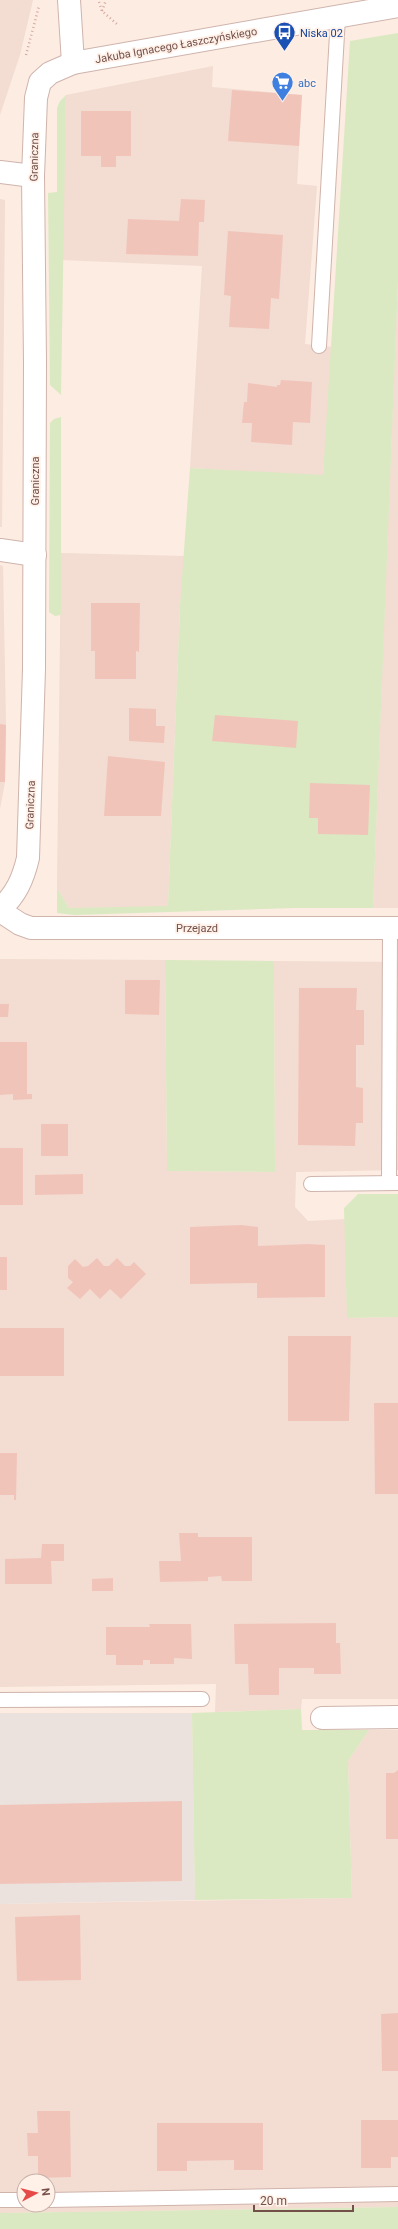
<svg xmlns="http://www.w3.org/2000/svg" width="398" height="2229" font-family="Roboto,sans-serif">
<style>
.residential{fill:#f3dcd1;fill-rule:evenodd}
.industrial{fill:#ebe1dd}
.green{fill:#dae9c1}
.building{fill:#f1c4ba}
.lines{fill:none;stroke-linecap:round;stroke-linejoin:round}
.service-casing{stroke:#cfb4ac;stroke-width:16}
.minor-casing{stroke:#cfb4ac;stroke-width:24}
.tertiary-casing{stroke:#cfb4ac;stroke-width:24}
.path{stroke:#d5a79e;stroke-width:2.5;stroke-dasharray:1 3;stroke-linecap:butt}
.service{stroke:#fff;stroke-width:14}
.minor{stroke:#fff;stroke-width:22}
.tertiary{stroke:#fff;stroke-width:22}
.labels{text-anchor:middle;stroke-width:3.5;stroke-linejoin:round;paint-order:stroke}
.transit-label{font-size:11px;fill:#164399;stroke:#fff1e8;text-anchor:start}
.street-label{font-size:11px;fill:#734f49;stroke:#fff1e8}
.shop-label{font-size:11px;fill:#366cbe;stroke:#fff1e8;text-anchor:start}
</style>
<rect width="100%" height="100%" fill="#fcece2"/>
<path class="residential" d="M0 0H33L20 55 0 115Z
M213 66 212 87 302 95 297 184 317 186 305 344 333 347 323 476 190 468 202 266 62 260 66 95Z
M0 199 5 200 2 527H0Z
M398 281V908H373L387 547Z
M61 553 185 556 180 606 168 907 69 908 57 888Z
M0 565 3 566 6 725 5 782 0 809Z
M0 959 165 960 167 1171 275 1172 274 961 398 962V1170L296 1172 295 1207 308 1221 346 1219 347 1318 398 1317V1699H302L301 1709 215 1712 216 1684 0 1687Z
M369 1730H398V2207L0 2213V1904L352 1898 348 1761ZM24 2181H48V2205H24Z"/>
<path class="industrial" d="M0 1713H192L195 1900 0 1904Z"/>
<path class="green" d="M398 33V281L373 908H295L74 915 57 913V888L69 908 168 906 180 606 190 468 323 475 350 41Z
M66 95 61 395 50 385 48 193 57 192V108L60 101Z
M61 417V615L55 616 49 612 50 423 54 419Z
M165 960 274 961 275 1172 167 1171Z
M358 1194H398V1317L347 1318 344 1208Z
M301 1709 302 1730H369L348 1761 352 1898 195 1900 192 1713Z
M398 2207V2229H0V2213Z"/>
<path class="building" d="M232 90 302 95 299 146 228 141Z
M81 111H131V156H116V167H101V156H81Z
M181 199 205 200 204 222H199L198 256 126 254 128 219 179 221Z
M228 231 283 235 279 299 271 298 269 329 229 327 231 296 224 295Z
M281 380 312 382 310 423 293 422 292 445 251 442 252 423H242L244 402H247L248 383 277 387V385H280Z
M91 603H140L139 652 136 651V679H95V651H91Z
M129 708 156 709V726H165L164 743 129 741Z
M215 715 298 721 296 748 212 741Z
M0 724 6 725 5 782H0Z
M108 756 165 762 161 816H104Z
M310 783 370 785 368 835 318 834V818H309Z
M125 980H160L159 1015 125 1014Z
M299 988H357L356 1010H364V1045H356V1087L363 1088V1123H356L355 1146 298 1145Z
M0 1004H9L8 1017H0Z
M0 1042H27V1094H32V1099L13 1100V1094L0 1095Z
M41 1124H68V1156H41Z
M0 1148H23V1205H0Z
M83 1174V1194L35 1195V1175Z
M241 1225 258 1227V1246L308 1244 325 1245V1297L257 1298V1283L190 1284V1227Z
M0 1257H7V1290H0Z
M97 1258 104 1266H109L117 1258 125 1266H130L134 1262 146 1274 121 1299 110 1289 100 1299 90 1289 80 1299 67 1288 73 1282 68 1278V1266L75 1259 83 1267 88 1266Z
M0 1328H64V1376H0Z
M288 1336H351L349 1421H288Z
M374 1403H398V1494H375Z
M0 1453H17L16 1500H14V1495H0Z
M179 1533H198V1537H252V1581H222L221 1576 208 1577V1581L160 1582 159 1561H181Z
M42 1544H64V1561H51L52 1584H5V1559L41 1558Z
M113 1578V1591H92V1579Z
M336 1623V1643H340L341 1674H314V1668H279V1695H249L248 1664H235L234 1624Z
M149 1624H191L192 1659 174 1658V1664H150V1660H143V1665H116V1655H106V1627H150Z
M398 1770V1839H386V1773H394Z
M182 1801V1881L0 1884V1805Z
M80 1915 81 1980 17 1981 15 1917Z
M398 2013V2071H382L381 2014Z
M37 2111H70L71 2177 38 2178V2156H28L27 2133H38Z
M361 2120H398V2157H391V2168H361Z
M157 2123H263V2170H234V2160L187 2161V2171H157Z"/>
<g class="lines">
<defs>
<path id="service" d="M319 346 338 17
M389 1183 390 928
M311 1184 398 1183
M0 1700 202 1699
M0 2200H24
M48 2200 398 2194"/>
<path id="minor" d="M69 0 73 63
M0 172 33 176
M0 550 35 555
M0 911 20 924 31 928H398
M322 1718 398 1717"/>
<path id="tertiary" d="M0 909C16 895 23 879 28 858L34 669 35 362 33 176 36 98 40 82 50 73 73 63 398 6"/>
</defs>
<use href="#service" class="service-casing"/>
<use href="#minor" class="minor-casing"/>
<use href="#tertiary" class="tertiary-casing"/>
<path class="path" d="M99 2 102 11 118 25
M102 11 106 0
M26 55 39 6"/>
<use href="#service" class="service"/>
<use href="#minor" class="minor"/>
<use href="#tertiary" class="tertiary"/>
</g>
<defs>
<symbol id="bus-pin" viewBox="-11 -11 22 30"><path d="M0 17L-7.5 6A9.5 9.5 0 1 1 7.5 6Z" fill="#1a4fb4" stroke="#fff1e8"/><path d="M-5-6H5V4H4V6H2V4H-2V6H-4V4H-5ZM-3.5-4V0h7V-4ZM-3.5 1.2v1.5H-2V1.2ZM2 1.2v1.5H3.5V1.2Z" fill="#fff"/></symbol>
<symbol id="supermarket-pin" viewBox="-11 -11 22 30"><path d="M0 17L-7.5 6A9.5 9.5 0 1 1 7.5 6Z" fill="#3f7fe0" stroke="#fff1e8"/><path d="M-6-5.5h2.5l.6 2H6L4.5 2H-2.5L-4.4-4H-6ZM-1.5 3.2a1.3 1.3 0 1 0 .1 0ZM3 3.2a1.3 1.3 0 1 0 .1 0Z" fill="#fff"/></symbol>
</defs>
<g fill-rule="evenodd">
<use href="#bus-pin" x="272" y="20" width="25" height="34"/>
<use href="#supermarket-pin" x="270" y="70" width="25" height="34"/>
</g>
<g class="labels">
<g class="transit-label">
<text x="300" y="37">Niska 02</text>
</g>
<g class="street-label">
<text transform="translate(176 45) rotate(-10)" y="4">Jakuba Ignacego Łaszczyńskiego</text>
<text transform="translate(34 157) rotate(-89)" y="4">Graniczna</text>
<text transform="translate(35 481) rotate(-90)" y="4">Graniczna</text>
<text transform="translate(30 805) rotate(-88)" y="4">Graniczna</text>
<text x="197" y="932">Przejazd</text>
</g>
<g class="shop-label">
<text x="298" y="87">abc</text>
</g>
</g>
<g transform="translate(36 2193) rotate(83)"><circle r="19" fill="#fff1e8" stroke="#c7b0a8"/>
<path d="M0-3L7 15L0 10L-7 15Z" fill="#e54948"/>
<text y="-6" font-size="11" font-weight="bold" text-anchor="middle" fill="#734f49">N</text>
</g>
<path d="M254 2205v6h99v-6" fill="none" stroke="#734f49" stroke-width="2"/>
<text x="260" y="2205" font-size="12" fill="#734f49" stroke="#fff1e8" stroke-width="3" paint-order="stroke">20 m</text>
</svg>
